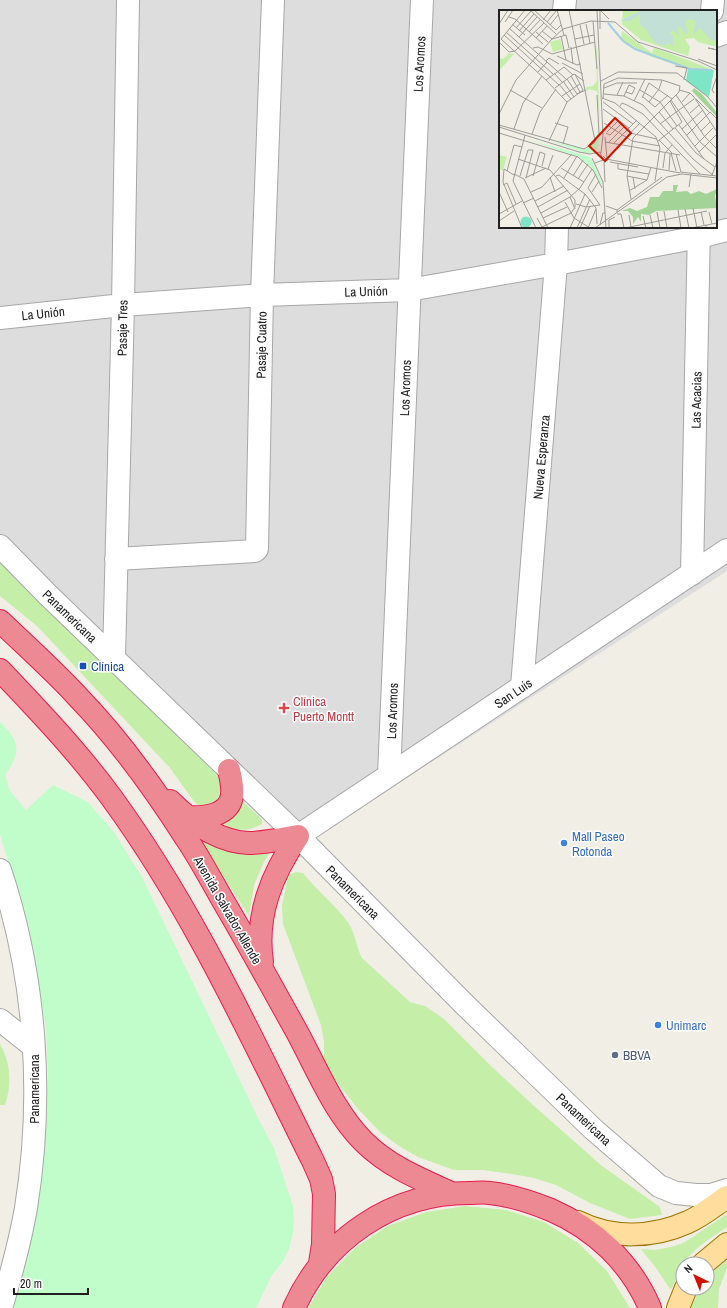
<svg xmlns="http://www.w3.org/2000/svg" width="727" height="1308" font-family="'Archivo Narrow',sans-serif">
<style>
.residential{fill:#dedddd;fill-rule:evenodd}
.grass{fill:#c5eea9}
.park{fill:#c1fdcb}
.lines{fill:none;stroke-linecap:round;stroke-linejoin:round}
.minor-casing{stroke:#a7a7a7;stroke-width:24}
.major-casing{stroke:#9c7600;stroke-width:24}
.highway-casing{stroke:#e71b4f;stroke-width:24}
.minor{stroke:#fff;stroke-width:22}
.major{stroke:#ffdd9d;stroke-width:22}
.highway{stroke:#ed8993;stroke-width:22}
.transit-dot{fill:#1a4fb4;stroke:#fff;stroke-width:1.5}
.health-dot{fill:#e0444e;stroke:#fff;stroke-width:1.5}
.shop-dot{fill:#3f7fe0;stroke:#fff;stroke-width:1.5}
.service-dot{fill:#5c6f8a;stroke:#fff;stroke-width:1.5}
.labels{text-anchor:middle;stroke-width:3;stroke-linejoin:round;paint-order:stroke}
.street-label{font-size:13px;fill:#202020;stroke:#fff}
.transit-label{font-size:13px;fill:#164399;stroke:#fff;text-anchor:start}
.health-label{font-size:13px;fill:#be3a42;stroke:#fff;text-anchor:start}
.shop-label{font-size:13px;fill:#366cbe;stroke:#fff;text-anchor:start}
.service-label{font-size:13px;fill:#4e5e75;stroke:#fff;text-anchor:start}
.inset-river{fill:none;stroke:#a4cee2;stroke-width:2}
.inset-road{fill:none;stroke:#9d9c97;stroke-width:1}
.view{fill:#d01200;fill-opacity:0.15;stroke:#d01200;stroke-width:2}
.inset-edge{fill:none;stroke:#202020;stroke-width:2}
</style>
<rect width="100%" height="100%" fill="#f1eee6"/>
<path class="residential" d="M0 0H727V571L311 840 0 534ZM500 11H716V227H500Z"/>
<path class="grass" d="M0 559 222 780 221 802 200 807 193 800 170 768 37 626 0 596Z
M241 800 260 817 262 820V824C254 829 240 832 230 828 226 826 223 823 219 820Z
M193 829 274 846 264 862 254 885 249 916Z
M296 872 303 873C317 891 336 905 349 924 356 935 356 947 362 958L410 1002 425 1006 444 1019 492 1067 533 1105 602 1166 660 1207 662 1215 630 1219 590 1203 556 1185 534 1178 512 1174 483 1170H454L418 1157 399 1146 380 1132 358 1109 334 1078 324 1059V1042L321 1025 283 924 282 905 288 878 291 874Z
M0 1044C11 1063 12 1085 5 1105H0Z
M466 1206 506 1210 544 1222 578 1243 607 1271 630 1308H308L327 1277 355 1248 388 1226 426 1212Z
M727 1214V1227C709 1239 689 1251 679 1271 676 1277 675 1283 672 1288L670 1289 656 1268 641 1249 656 1250 675 1246 685 1242Z
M727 1260V1268L719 1289 718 1308H691L700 1288H707L708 1276Z"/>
<path class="park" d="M0 722C20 741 22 752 5 775L10 791 26 810 53 785 88 802 114 832 142 877 260 1122 274 1148 293 1206 294 1219 293 1233 289 1249 282 1263 272 1275 256 1308H13L27 1259 37 1211 43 1165 47 1120 48 1074 46 1028 35 964 21 902 0 835Z"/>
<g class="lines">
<defs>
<path id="minor" d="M564 11 565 0
M712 11 713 0
M716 36 727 32
M0 318 123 305 262 295 409 290 556 264 699 237 727 230
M0 546 48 595 298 836 464 1004 593 1129 659 1186 676 1193 696 1195H711L727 1190
M116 559 255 551 257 549 262 295 273 0
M692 574 699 227
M114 657 123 305 128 0
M522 687 556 264 557 227
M389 775 422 0
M298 836 727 550
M0 870C36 978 44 1096 26 1208 20 1242 11 1275 1 1308
M0 1020 33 1046"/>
<path id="major" d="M578 1222C612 1239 653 1238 688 1222 702 1216 715 1205 727 1197
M703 1264 727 1244
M678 1308 686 1288"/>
<path id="highway" d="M0 621C26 646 53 670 77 696 119 739 154 788 186 838 199 857 210 878 222 899 248 943 272 987 297 1032 317 1069 334 1112 364 1142 388 1166 420 1179 451 1193
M0 670C39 711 78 752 111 797 193 909 251 1037 313 1161L321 1179 324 1194 323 1244 320 1263
M170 801C191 822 219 842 249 843 265 843 282 839 298 836
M188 817C204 818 230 816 232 795 233 787 231 778 229 770
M262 962C255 915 272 874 298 836
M294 1308C325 1239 392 1193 469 1193 476 1193 483 1192 490 1193 511 1195 531 1202 551 1210 595 1229 631 1263 650 1308"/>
</defs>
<use href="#minor" class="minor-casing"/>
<use href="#major" class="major-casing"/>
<use href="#highway" class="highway-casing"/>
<use href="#minor" class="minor"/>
<use href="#major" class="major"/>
<use href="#highway" class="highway"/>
</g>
<rect class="transit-dot" x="79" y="662" width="8" height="8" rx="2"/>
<path class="health-dot" d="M282 702h4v4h4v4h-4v4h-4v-4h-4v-4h4z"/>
<g class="shop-dot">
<circle cx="564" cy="843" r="4"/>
<circle cx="658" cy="1025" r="4"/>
</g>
<circle class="service-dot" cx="615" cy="1055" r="4"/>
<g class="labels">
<g class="street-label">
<text transform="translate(419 64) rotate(-87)" y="5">Los Aromos</text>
<text transform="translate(366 291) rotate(-2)" y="5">La Unión</text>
<text transform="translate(43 313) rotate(-6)" y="5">La Unión</text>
<text transform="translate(122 328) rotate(-89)" y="5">Pasaje Tres</text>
<text transform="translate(261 345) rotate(-89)" y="5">Pasaje Cuatro</text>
<text transform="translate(405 388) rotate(-88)" y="5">Los Aromos</text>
<text transform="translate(696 400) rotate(-89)" y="5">Las Acacias</text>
<text transform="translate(541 457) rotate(-85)" y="5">Nueva Esperanza</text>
<text transform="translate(70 616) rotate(44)" y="5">Panamericana</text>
<text transform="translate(513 693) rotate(-34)" y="5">San Luis</text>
<text transform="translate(392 711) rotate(-88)" y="5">Los Aromos</text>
<text transform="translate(353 892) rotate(45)" y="5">Panamericana</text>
<text transform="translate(228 910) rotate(60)" y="5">Avenida Salvador Allende</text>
<text transform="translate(34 1089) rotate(-90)" y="5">Panamericana</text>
<text transform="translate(584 1119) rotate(43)" y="5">Panamericana</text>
</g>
<g class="transit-label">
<text x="91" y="671">Clínica</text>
</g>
<g class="health-label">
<text x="293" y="706">Clínica<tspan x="293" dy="15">Puerto Montt</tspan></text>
</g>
<g class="shop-label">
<text x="572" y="841">Mall Paseo<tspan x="572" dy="15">Rotonda</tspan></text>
<text x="666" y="1030">Unimarc</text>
</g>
<g class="service-label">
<text x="623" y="1060">BBVA</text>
</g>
</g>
<g transform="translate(499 10)">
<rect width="218" height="218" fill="#f1eee6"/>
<path d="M124 0H145L170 24 194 0 218 28V37L199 32 195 28 186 29 191 37 189 46 142 30 123 14ZM123 21 153 43 155 38 159 39 215 60 189 58 153 47 127 33 122 28ZM96 27 98 43 101 116 98 81 89 79 88 84 87 77 94 76 98 71ZM61 29 64 39 54 42 51 32ZM10 43 15 44 0 61V48L4 49ZM0 145 8 147 4 160 0 159Z" fill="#c5eea9"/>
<path d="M195 78 203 84 218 103V107L193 81ZM174 175H179L177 182 188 181 192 184 200 181 207 184 218 179 216 186 218 198 157 201 150 205 142 204V212L139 207 134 214V207L129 201H122L131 198 138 201 148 197 151 187H160L164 181H174Z" fill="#a4d398"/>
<path d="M143 0H218V32L212 30 201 18 194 24 197 12 192 9 186 11 189 24H186L181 16 178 19 180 26 174 20 171 23 174 26V36L169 33 165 36 156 33 147 19 141 15V4L131 11H121Z" fill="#c2e0d5"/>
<path d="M102 116 99 139 90 144 51 131 86 139 93 135ZM28 129 91 147 104 174H102L91 156 79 147Z" fill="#c1fdcb"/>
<path d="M189 58 215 60 210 87 187 71ZM21.5 212a5.5 5.5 0 1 1 11 0a5.5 5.5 0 1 1-11 0Z" fill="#7fe5c7"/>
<path class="inset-river" d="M109 13 124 31 136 39 191 59 213 60"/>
<path class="inset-road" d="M26 0 2 29 47 70 68 92M31 0 57 24M35 0 57 20 62 15M58 0 65 25M70 0 96 131M98 0 104 125 102 143M101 0 110 9M101 1V19M10 7 16 9 44 34M44 10 52 0M94 11 98 59M6 12 14 0M48 12 58 0M0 14 9 0M13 14 26 25M87 14 91 33M51 15 59 5M81 15 85 34M10 18 67 69M17 18 32 1M20 21 35 4M43 21 53 29 67 25 70 38M7 22 54 64M30 22 41 10M37 22 49 32M5 25 60 75M62 26 67 50M20 27 38 7M37 28 48 16M76 29 95 25M0 32 10 42 16 41M72 37 74 54M34 38 39 37 53 44 96 32M215 39 209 38 218 40M16 41 45 13M58 46 78 55 82 54M199 49 218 56M47 51 50 48 60 54M63 53 84 64M176 56 188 58 185 70M39 62 48 52M55 63 63 72M178 63 209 87 218 98M72 66 81 82M68 69 78 84 87 80M47 70 65 57 74 65M64 71 75 87M102 71 119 62 178 63M60 74 72 89M56 78 75 64 85 71M105 78 118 73H138M11 80 43 98M141 80 161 92 178 116M180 80 191 83 195 87 218 122M127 82 133 84 136 78 130 75M215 83 213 80 218 66M105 84 125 86 144 95 194 149 215 166M118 85 124 72M177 85 206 127 218 139M63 86 81 74M125 86 130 75M144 87 156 97 169 85M103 88 116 93 157 127 161 138 156 171M143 88 150 73 173 89M104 89 105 74 119 68 163 70 181 76 180 82 134 128 128 166 132 189M197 89 210 102M172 90 201 132 218 147M135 91 146 69M104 92 134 114M150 92 160 79 163 70M183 92 191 83M121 96 123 93 128 95 144 104 201 164M104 99 130 118M160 102 174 119M191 103 200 95M0 104 17 70 53 29 64 19 92 11 116 12 139 32 199 51 218 60M56 113 69 117 64 134M105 113 133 131 161 136M161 114 195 89M0 115 85 139 95 133 100 124 98 85M180 115 205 149M0 117 80 142 91 144 101 142 104 150 96 153M176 118 197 143 216 157M15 119 24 93 43 66M183 119 204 100M202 121 211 112M108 122 120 110M0 123 79 147 94 160 103 178M107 123 111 125 123 113M131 123 158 129M33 124 41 102 57 79M26 125 14 171 37 218M187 126 211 102 218 109M106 127 108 148M160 130 173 143M50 131 68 92 84 80 76 64M159 131 183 112 171 91M106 132 181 145M109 133 127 115M114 134 138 110M120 135 141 113M196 136 214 118M200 142 218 124M172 143 177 161M177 144 182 162M104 146 107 149 181 163M93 148 104 172 107 218M19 149 51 160 76 190V197L72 203 43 217 38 208M111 152 139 157M119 153V159L150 164M62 158 85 172M164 158 166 143 173 135M49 159 54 145M170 160 171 144M8 161 15 135 23 137M181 162 218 166M15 164 25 169 49 218M97 164 89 178 101 195M15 165 5 159 4 172 23 218M213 165 218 152M21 166 29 140H34L27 168M34 166 41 142 46 144 43 156M57 166 60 165 86 184 97 198 98 214M74 166 84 150M128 166 148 170M51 167 56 182M134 167 136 179M26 168 47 158M65 168 78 146M79 169 89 154M106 172 105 152 109 150M4 175 8 173 17 194M190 177 192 164M130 181 148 170 152 157M0 182 9 202M32 182 43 177 73 144M93 182 100 171M71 187 76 199M36 191 65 176M66 192 75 208 91 218M24 193 35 188M77 194 87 197 101 195M107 196 118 200V202M39 197 69 180M194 198 198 218M186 199 190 218M118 200 163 167M179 200 182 218M165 201 168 218M158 202 161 218M202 202 205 215M210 202 213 214M42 203 71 187 81 178 93 159M0 204 23 191M118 204H122L125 218M130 205 132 217M151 205 154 218M144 206 147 218M44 208 68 197M0 211 15 201M101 215 104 203H106M71 218 86 184M78 218 91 189M81 218 91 196M89 218 97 199M96 218 168 167 183 164 218 168M110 218V210L116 207M126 218 208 201M192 218 208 215M206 218 208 215 218 213"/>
<path class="view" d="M116 108 132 123 106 151 90 136Z"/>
<rect width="218" height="218" class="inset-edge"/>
</g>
<g transform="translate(695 1276) rotate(317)"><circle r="19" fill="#ffffff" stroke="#a6a6a6"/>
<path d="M0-3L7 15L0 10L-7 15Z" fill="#d01200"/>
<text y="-6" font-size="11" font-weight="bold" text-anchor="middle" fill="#202020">N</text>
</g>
<path d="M14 1288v6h74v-6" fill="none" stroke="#202020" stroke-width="2"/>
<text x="20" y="1288" font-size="12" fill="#202020" stroke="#ffffff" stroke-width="3" paint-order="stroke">20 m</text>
</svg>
